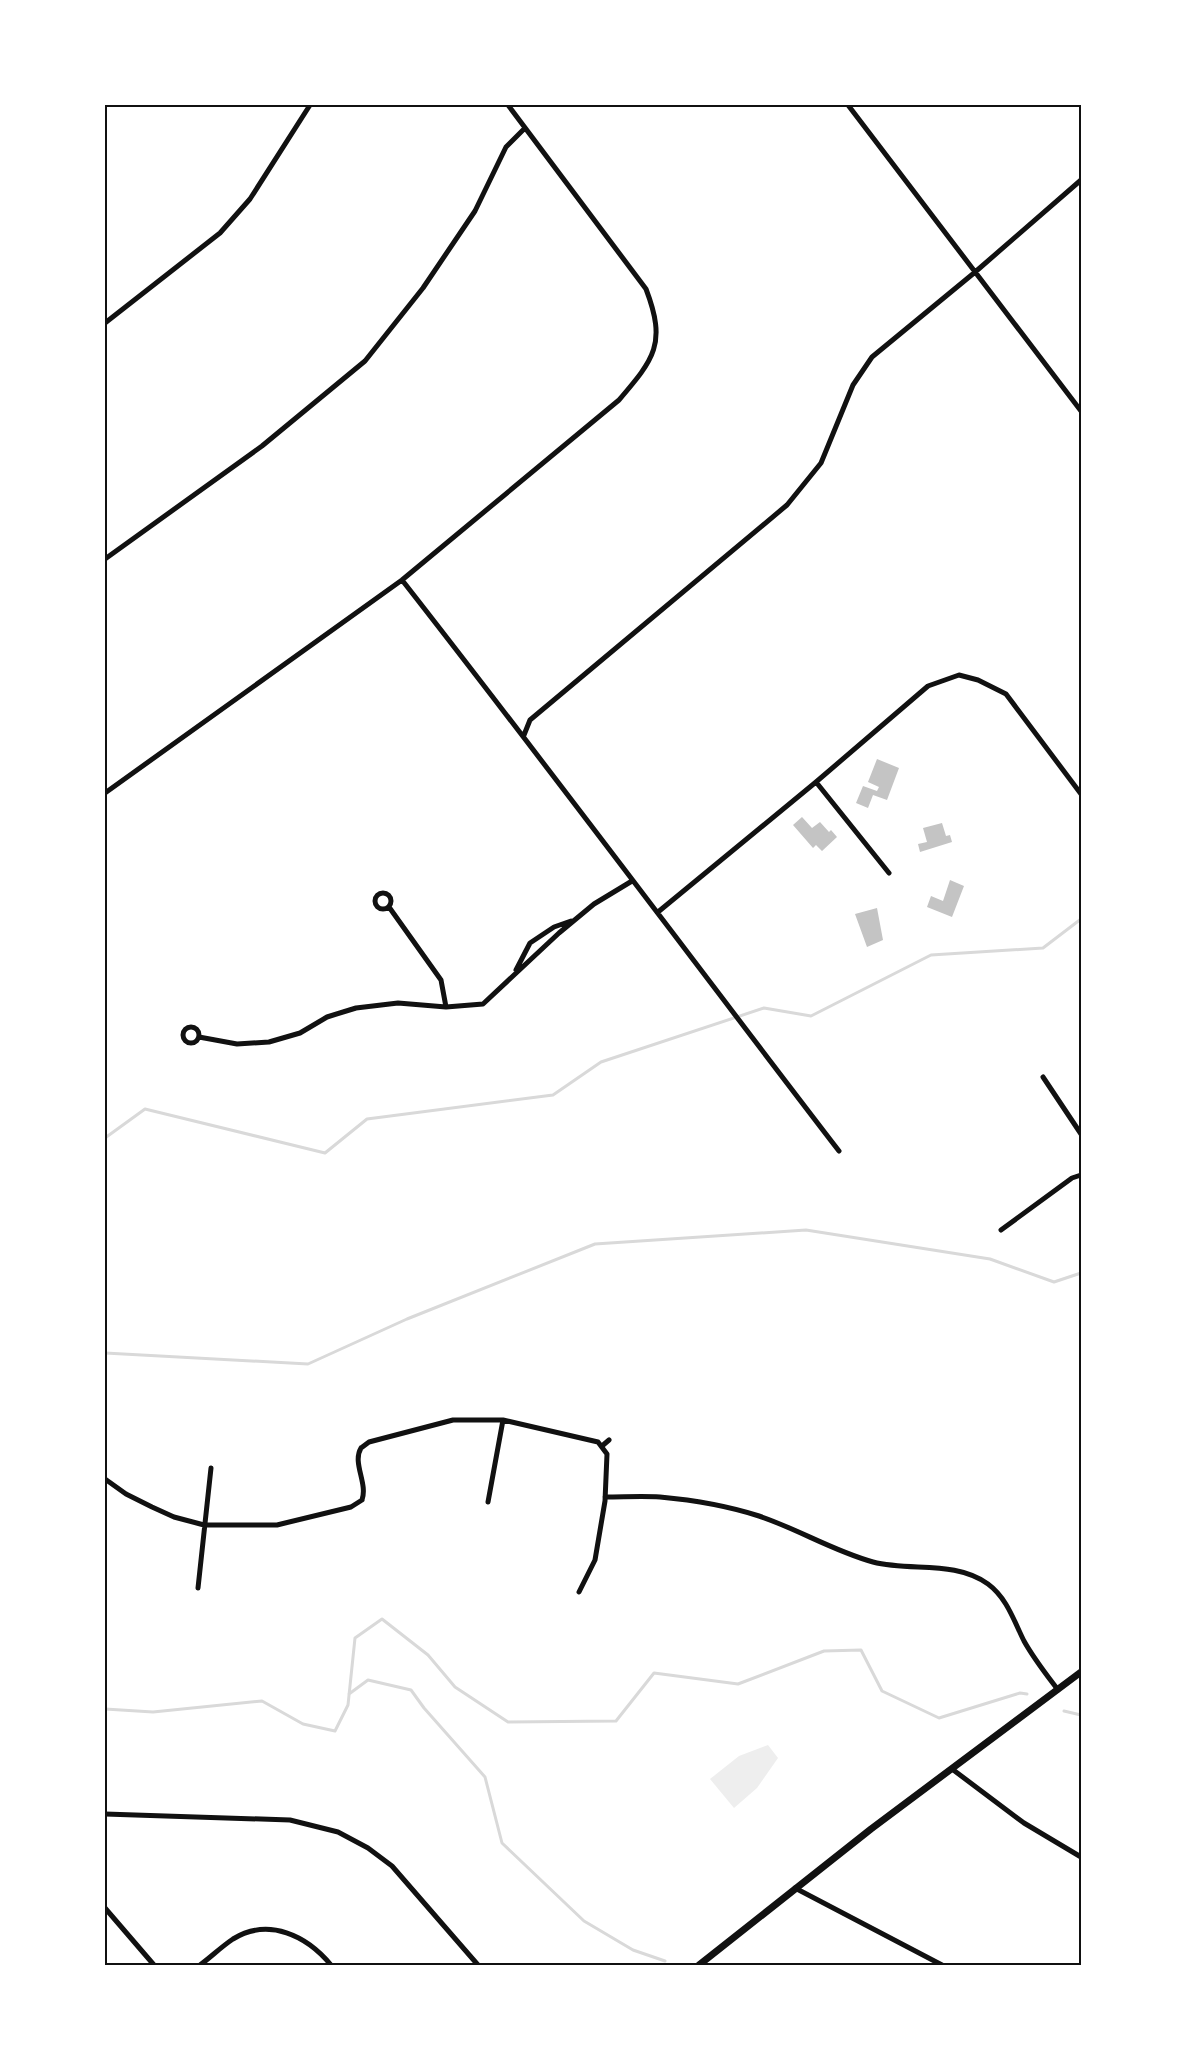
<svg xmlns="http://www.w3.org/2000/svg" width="1186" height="2070" font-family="'PT Sans Narrow',sans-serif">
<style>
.green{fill:#eee}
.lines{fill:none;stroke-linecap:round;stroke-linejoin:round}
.stream{stroke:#d9d9d9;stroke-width:3}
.building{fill:#c4c4c4}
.minor{stroke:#111;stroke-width:5}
.secondary{stroke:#111;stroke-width:7}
.neatline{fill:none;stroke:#111;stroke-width:2}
</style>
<rect width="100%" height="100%" fill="#fff"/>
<path class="green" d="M768 1745 778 1758 757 1788 734 1808 710 1779 739 1756Z"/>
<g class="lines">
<path class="stream" d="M105 1138 145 1109 325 1153 367 1119 553 1095 601 1062 764 1008 811 1016 931 955 1043 948 1081 919
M105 1353 308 1364 407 1319 595 1244 806 1230 990 1259 1054 1282 1081 1273
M349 1694 368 1680 411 1690 424 1708 485 1777 502 1843 584 1921 633 1950 665 1961
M105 1709 153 1712 262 1701 303 1724 335 1731 348 1705 355 1638 382 1619 428 1655 455 1687 508 1722 616 1721 654 1673 738 1684 824 1651 861 1650 882 1691 939 1718 1020 1693 1027 1694
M1064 1711 1081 1715"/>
</g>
<path class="building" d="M877 759 899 768 887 800 873 795 868 808 856 803 863 786 877 791 879 787 868 782Z
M802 817 812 828 820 822 829 832 831 830 837 837 822 851 816 845 813 848 793 825Z
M942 823 946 836 950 835 952 842 920 852 918 844 927 842 923 828Z
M950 880 964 886 952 917 927 907 931 896 943 901Z
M877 908 883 940 867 947 855 914Z"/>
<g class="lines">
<path class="minor" d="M848 105 1081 411
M105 323 220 233 250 199 310 105
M105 559 262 446 365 361 423 288 475 211 506 147 525 128
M402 580C550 769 693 961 839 1151
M524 735 530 720 787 505 821 463 853 385 872 357 974 273 1081 180
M816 782 889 873
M105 793 402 580 619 400C654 359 667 344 646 289L508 105
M375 901a8 8 0 1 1 16 0a8 8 0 1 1-16 0Z
M389 907 441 980 446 1007
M658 912 816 782 928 686 959 675 978 680 1006 694 1081 794
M516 970 530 943 554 927 571 921
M183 1035a8 8 0 1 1 16 0a8 8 0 1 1-16 0Z
M199 1037 237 1044 269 1042 300 1033 327 1017 356 1008 398 1003 446 1007 483 1004 559 933 594 904 632 881
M1043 1077 1081 1134
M1001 1230 1072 1178 1081 1175
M602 1446 609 1440
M361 1448 369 1442 453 1420H503L598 1442 607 1454 605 1501 595 1560 579 1592
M361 1448C352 1463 368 1483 362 1500
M105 1479 126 1494 152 1507 174 1517 204 1525H277L351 1507 362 1500
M605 1497C624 1497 642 1496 660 1497 693 1500 728 1506 759 1516 798 1529 833 1551 873 1562 912 1572 954 1560 988 1584 1007 1598 1014 1621 1024 1641 1034 1659 1046 1674 1058 1690
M488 1502 503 1420
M198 1588 211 1468
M952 1769 1024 1823 1081 1857
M105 1814 290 1820 338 1832 368 1848 392 1866 478 1965
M795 1888 942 1965
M105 1908 154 1965
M200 1965C211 1957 221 1947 233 1939 269 1917 307 1936 331 1965"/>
<path class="secondary" d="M699 1965 871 1829 1081 1672"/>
</g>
<rect width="1186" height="2070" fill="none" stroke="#ffffff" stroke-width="213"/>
<rect x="106" y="106" width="974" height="1858" class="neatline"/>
</svg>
